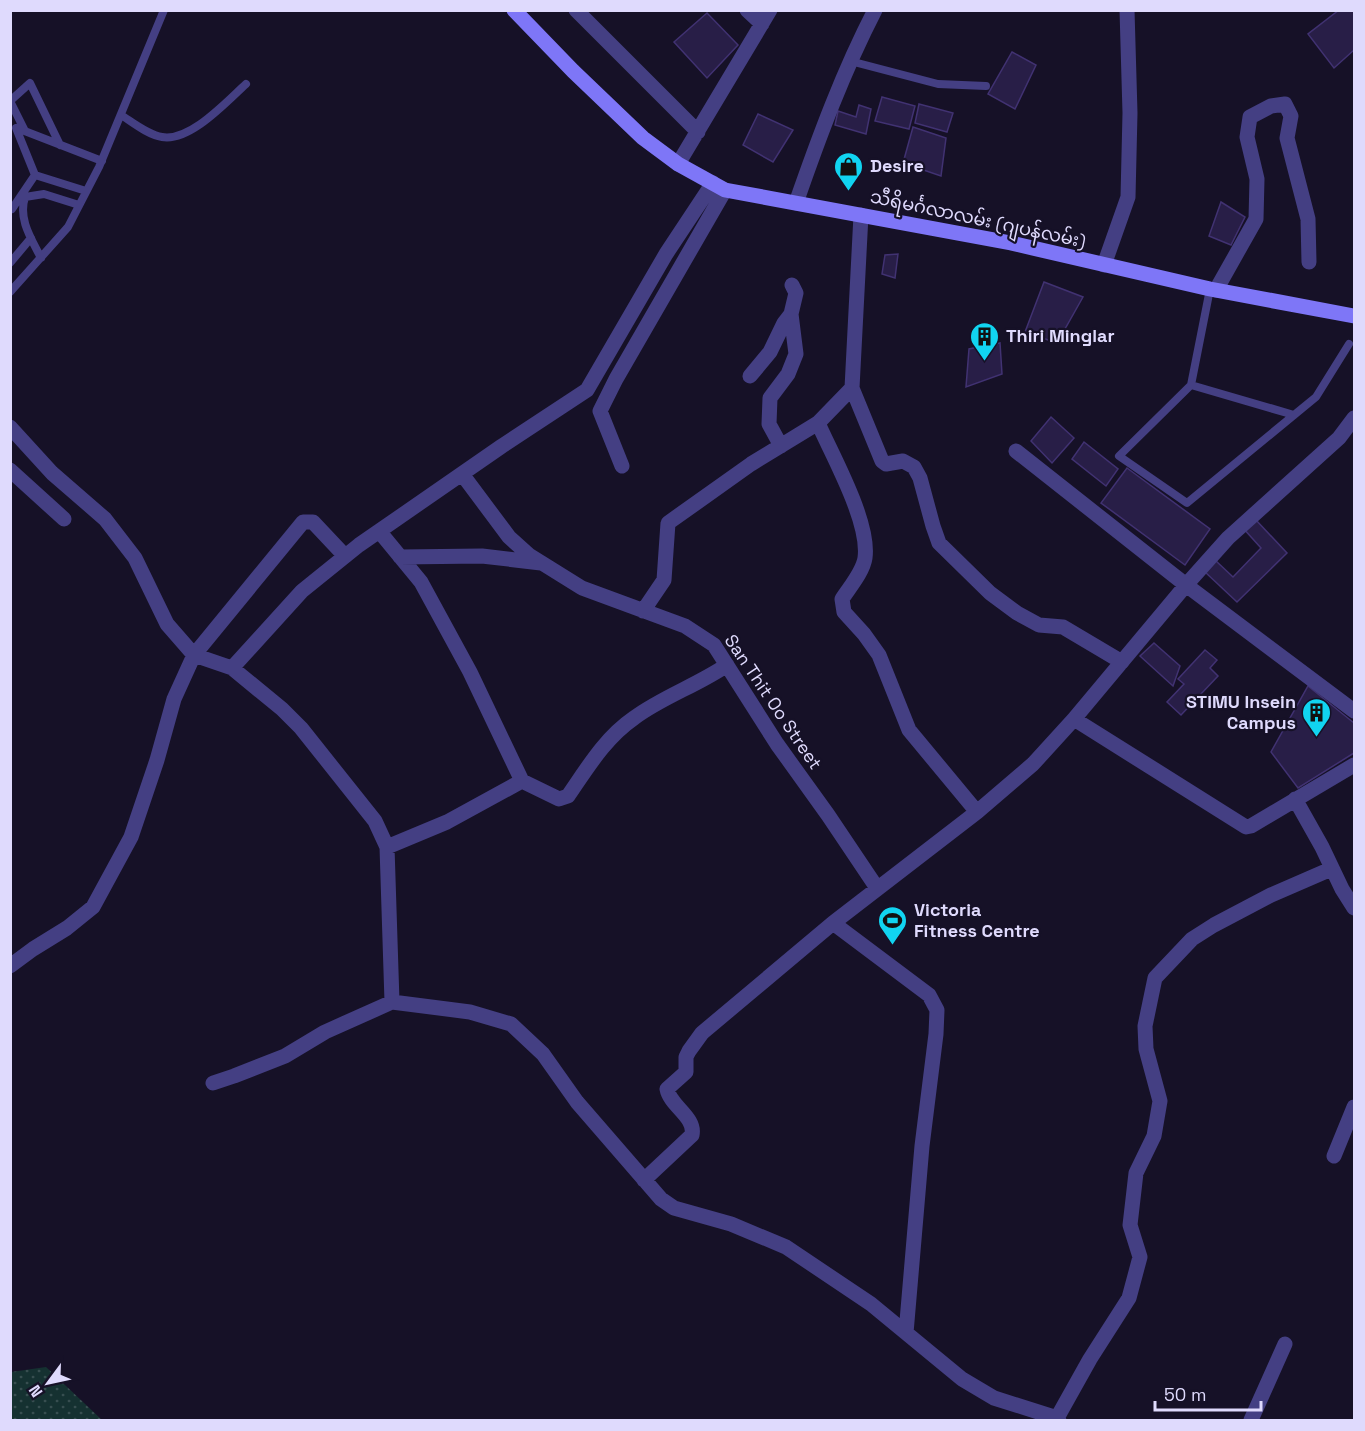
<svg xmlns="http://www.w3.org/2000/svg" width="1365" height="1431" font-family="'Space Grotesk','Noto Sans Myanmar',sans-serif">
<style>
.grass{fill:url(#grass-dots)}
.building{fill:#281e47;stroke:#413272;stroke-width:1.5}
.lines{fill:none;stroke-linecap:round;stroke-linejoin:round}
.lane{stroke:#443f83;stroke-width:8}
.street{stroke:#443f83;stroke-width:15}
.secondary{stroke:#7e76f7;stroke-width:15}
.labels{text-anchor:middle;stroke-width:4.5;stroke-linejoin:round;paint-order:stroke}
.poi-label{font-size:18px;font-weight:bold;fill:#dfdafd;stroke:#161127;text-anchor:start}
.street-label{font-size:18px;fill:#dfdafd;stroke:#161127}
</style>
<defs>
<pattern id="grass-dots" width="8" height="8" patternUnits="userSpaceOnUse" patternTransform="scale(1.5)"><rect width="8" height="8" fill="#153131"/><path d="M2 2h.1M6 6h.1" fill="none" stroke="#374e50" stroke-width="1.8" stroke-linecap="round"/></pattern>
</defs>
<rect width="100%" height="100%" fill="#161127"/>
<path class="grass" d="M46 1367 102 1420H11V1372Z"/>
<path class="building" d="M1339 10H1354V50L1334 68 1308 34Z
M707 13 738 45 707 78 674 42Z
M1012 52 1036 65 1015 109 988 94Z
M882 97 915 106 909 129 875 121Z
M919 104 953 113 947 132 915 123Z
M859 105 871 109 866 134 835 125 838 111 856 117Z
M758 114 793 130 773 162 743 145Z
M913 127 946 138 941 176 903 163Z
M1221 202 1245 217 1231 245 1209 236Z
M898 254 895 278 882 274 885 255Z
M1044 282 1083 297 1057 343 1025 332Z
M1000 343 1002 374 966 387 969 349Z
M1051 417 1074 438 1052 463 1031 441Z
M1084 442 1118 469 1106 486 1072 459Z
M1127 468 1210 529 1185 565 1101 503Z
M1255 519 1287 553 1237 602 1204 571 1215 560 1233 577 1261 548 1243 528Z
M1154 643 1180 666 1173 686 1140 656Z
M1205 650 1217 660 1210 668 1218 676 1181 715 1167 702 1184 684 1178 679Z
M1308 686 1354 723V753L1298 788 1271 752Z"/>
<g class="lines">
<path class="lane" d="M850 61 938 84 986 86
M121 115C132 122 148 135 162 137 190 142 226 102 246 84
M16 128 35 175 86 191
M22 130 102 161
M25 131 10 101 30 83 60 145
M12 209 35 175
M41 258C31 238 18 219 25 197L44 194 79 205
M10 263 31 238
M1210 289 1191 385 1119 456 1187 503 1316 397 1349 344
M10 292 68 227 99 167 164 10
M1191 385 1294 415"/>
<path class="street" d="M576 10 698 132
M747 10 762 24
M678 164 770 10
M796 203C819 137 843 72 875 10
M861 215 852 388 882 461 886 464 903 461 914 467 920 478 933 526 939 543 990 593 1017 613 1039 625 1063 627 1122 662
M1104 265 1128 197 1130 113 1127 10
M1216 290 1256 219 1257 179 1247 137 1250 117 1271 106 1285 104 1291 116 1287 138 1308 219 1309 262
M750 376 770 352 784 323 791 314
M852 388 818 423C833 457 870 522 865 558 863 572 849 588 842 599L844 612 864 634 879 655 909 730 977 812
M10 427 52 473 105 519 135 558 167 624 194 655 303 522H313L345 556
M781 446 769 424 770 398 788 374 796 354 791 314 796 293 792 285
M1016 451 1186 585 1354 711
M622 466 600 411 616 379 725 190
M10 470 64 519
M462 474 509 537 529 555 582 588 685 626 714 645 777 744 828 815 877 888
M379 531 421 582 470 672 522 781 559 799 568 796C588 767 605 738 634 718 662 697 698 685 727 665
M400 557 482 556 541 563
M643 611 664 580 668 523 751 464 818 423
M232 668 282 709 301 728 375 821 387 847 392 1002
M1074 719 1246 827 1251 826 1354 765
M1295 799 1322 847 1342 889 1354 908
M387 847 447 822 522 781
M833 923 929 995 937 1010 936 1034 922 1146 906 1333
M10 966 33 949 67 928 93 907 131 837 157 760 174 699 194 655 232 668 302 591 359 545 502 446 587 390 666 254 713 183
M213 1083 234 1076 285 1056 325 1032 392 1002 470 1012 511 1024 543 1054 577 1102 661 1199 674 1208 731 1224 786 1247 871 1304 962 1379 994 1398 1057 1418 1059 1420
M1334 1156 1354 1107
M644 1180 692 1135C696 1117 670 1106 667 1089L686 1072V1057L689 1051 702 1033 833 923 977 812 1033 764 1074 719 1186 585 1228 538 1339 438 1354 418
M1057 1418 1090 1359 1129 1298 1140 1257 1130 1225 1136 1173 1154 1136 1160 1101 1146 1049 1145 1026 1155 978 1192 939 1214 925 1271 895 1331 869
M1251 1420 1285 1344"/>
<path class="secondary" d="M514 10 573 71 643 138 678 164 725 190 1011 243 1210 289 1354 316"/>
</g>
<defs>
<symbol id="shop-pin" viewBox="-11 -11 22 30"><path d="M0 17L-7.5 6A9.5 9.5 0 1 1 7.5 6Z" fill="#11d4f1" stroke="#161127"/><path d="M-5-2.5h2.3a2.7 3.5 0 0 1 5.4 0H5L5.5 6h-11ZM-1.5-2.5h3a1.5 2.3 0 0 0-3 0Z" fill="#111"/></symbol>
<symbol id="building-pin" viewBox="-11 -11 22 30"><path d="M0 17L-7.5 6A9.5 9.5 0 1 1 7.5 6Z" fill="#11d4f1" stroke="#161127"/><path d="M-4-6H4V6H1V3H-1V6H-4ZM-2.5-4.3h1.7v1.8h-1.7ZM.8-4.3h1.7v1.8H.8ZM-2.5-1h1.7V.8h-1.7ZM.8-1h1.7V.8H.8Z" fill="#111"/></symbol>
<symbol id="stadium-pin" viewBox="-11 -11 22 30"><path d="M0 17L-7.5 6A9.5 9.5 0 1 1 7.5 6Z" fill="#11d4f1" stroke="#161127"/><path d="M0-5a6.5 5 0 1 0 0 10a6.5 5 0 1 0 0-10ZM-3.5-1.8h7v3.6h-7Z" fill="#111"/></symbol>
</defs>
<g fill-rule="evenodd">
<use href="#shop-pin" x="832" y="150" width="33" height="45"/>
<use href="#building-pin" x="968" y="320" width="33" height="45"/>
<use href="#building-pin" x="1300" y="696" width="33" height="45"/>
<use href="#stadium-pin" x="876" y="904" width="33" height="45"/>
</g>
<g class="labels">
<g class="poi-label">
<text x="870" y="172">Desire</text>
<text x="1006" y="342">Thiri Minglar</text>
<text x="1296" y="708" text-anchor="end">STIMU Insein<tspan x="1296" dy="21">Campus</tspan></text>
<text x="914" y="916">Victoria<tspan x="914" dy="21">Fitness Centre</tspan></text>
</g>
<g class="street-label">
<text transform="translate(978 219) rotate(12)" y="6">သီရိမင်္ဂလာလမ်း (ဂျပန်လမ်း)</text>
<text transform="translate(773 702) rotate(56)" y="6">San Thit Oo Street</text>
</g>
</g>
<rect width="1365" height="1431" fill="none" stroke="#dfdafd" stroke-width="24"/>
<g transform="translate(48 1383) rotate(237)" stroke="#161127" stroke-width="4.5" paint-order="stroke">
<path d="M0-4.5L10 22L0 15L-10 22Z" fill="#dfdafd"/>
<text y="-9" font-size="16" font-weight="bold" text-anchor="middle" fill="#dfdafd">N</text>
</g>
<path d="M1155 1401v9h106v-9" fill="none" stroke="#dfdafd" stroke-width="3"/>
<text x="1164" y="1401" font-size="18" fill="#dfdafd" stroke="#161127" stroke-width="4.5" paint-order="stroke">50 m</text>
</svg>
